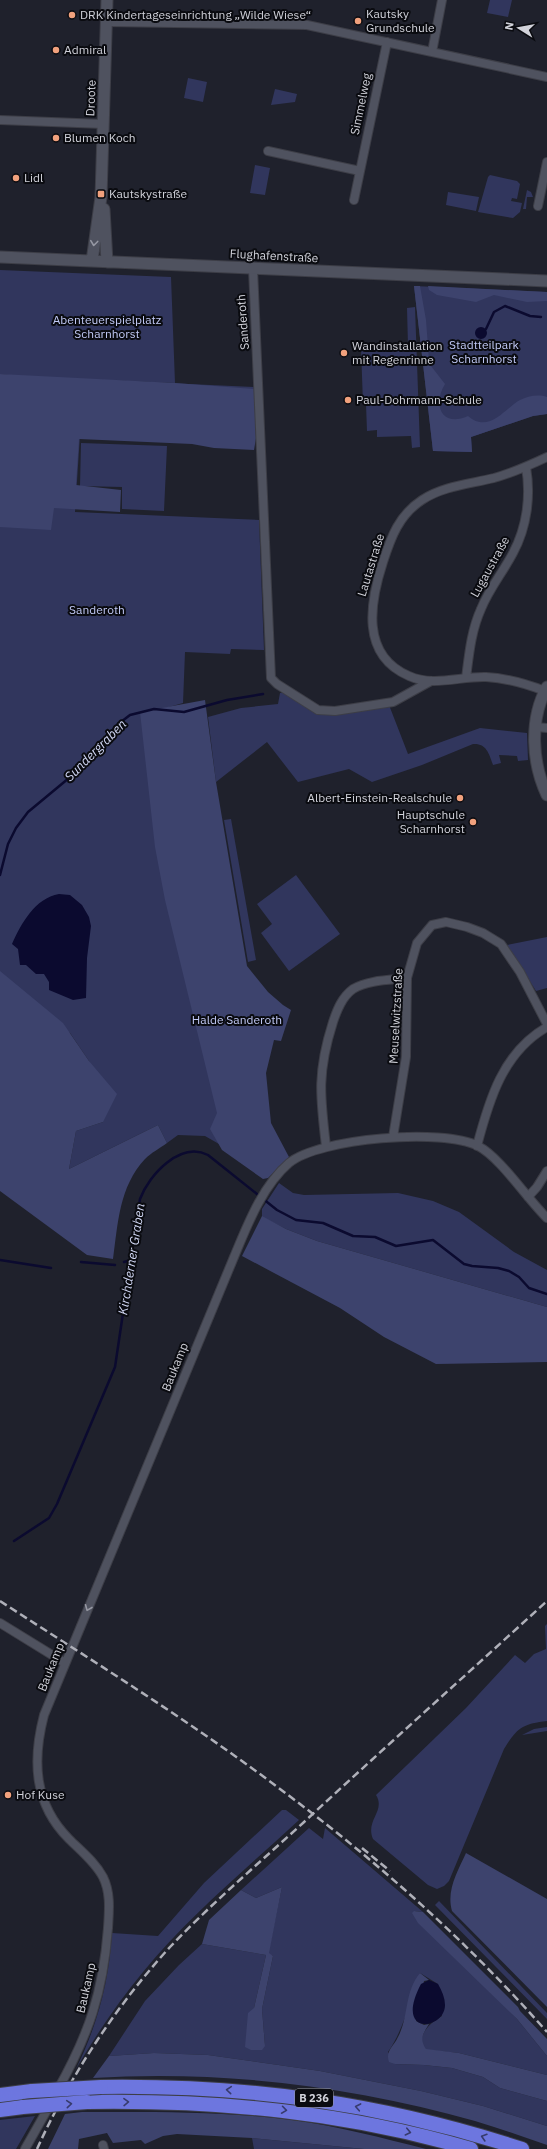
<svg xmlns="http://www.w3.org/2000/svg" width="547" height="2149" font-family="'IBM Plex Sans',sans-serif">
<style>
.green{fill:#31365d}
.forest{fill:#3d436d}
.water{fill:#0b0a2f}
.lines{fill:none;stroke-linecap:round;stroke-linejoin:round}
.stream{stroke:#0b0a2f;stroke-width:2.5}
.street-casing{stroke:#3d3e47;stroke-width:10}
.secondary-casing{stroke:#3d3e47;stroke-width:13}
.highway-casing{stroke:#3d3e47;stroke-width:16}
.street{stroke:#4f525f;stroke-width:8}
.secondary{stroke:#4f525f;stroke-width:11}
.highway{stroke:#6d76df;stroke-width:14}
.rail{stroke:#afb0b9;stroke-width:2.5;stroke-dasharray:8 4;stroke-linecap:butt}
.highway-bridge-casing{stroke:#3d3e47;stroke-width:16;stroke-linecap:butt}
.highway-bridge{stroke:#6d76df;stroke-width:14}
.oneway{stroke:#9698a3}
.oneway2{stroke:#373b6d}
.poi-dot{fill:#f1a17d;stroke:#0a0b10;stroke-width:1.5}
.labels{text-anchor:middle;stroke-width:4;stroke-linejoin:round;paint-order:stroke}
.shield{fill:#0a0b10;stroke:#95969d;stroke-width:1}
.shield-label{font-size:11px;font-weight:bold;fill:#d1d2da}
.poi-label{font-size:12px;fill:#d1d2da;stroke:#0a0b10;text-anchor:start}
.street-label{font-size:12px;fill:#d1d2da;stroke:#0a0b10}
.park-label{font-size:12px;fill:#c2caf6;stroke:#0a0b10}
.water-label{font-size:13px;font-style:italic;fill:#d2d8f5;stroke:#0a0b10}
</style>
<rect width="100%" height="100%" fill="#1f212c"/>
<path class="green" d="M490 0H512L508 17 487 13Z
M188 78 207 82 203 102 184 98Z
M275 89 297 94 295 102 271 105Z
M255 165 270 168 265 195 250 193Z
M490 175 517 181 520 184 517 199 512 198 511 201 522 203 520 212 513 218 478 212 488 177Z
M527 190 531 192 533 197H527L526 209H523Z
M448 192 479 197 476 211 446 205Z
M0 270 171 277 175 383 58 378 254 387 255 442 80 435 75 512 259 520 264 650 231 649 230 654 185 652 183 703 148 713 218 1101 219 1144 205 1136 178 1135 167 1143 158 1125 69 1169 76 1131 103 1122 89 1061 70 1033 0 999V375L19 376 0 374Z
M414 286 547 292V414L533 416 471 437 472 452 433 451Z
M415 307 420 447 412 448 411 436 377 437V430L367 431 366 404H363L361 348 408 346 407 308Z
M81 443 167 446 164 511 122 509V487L80 486Z
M280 693H284L323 714 389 705 408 754 480 728 527 733 528 760 518 761 517 756 499 755 501 763 493 765C489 753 486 743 473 744L422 765 372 782 349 769 298 782 267 742 216 782 208 717 241 708 278 704Z
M231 819 256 960 248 962 224 820Z
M296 875 340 934 289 971 261 933 272 924 257 904Z
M547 937V988L536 991 507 945Z
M279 1183 293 1193 304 1195 398 1193 433 1201 459 1212 514 1252 547 1270V1307L317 1241 286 1229 262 1217V1209Z
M547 1624V1721C522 1724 517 1728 504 1749L449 1881 444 1886 437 1889 428 1885 373 1839C365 1820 386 1811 376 1795L466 1708 515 1655 525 1663 534 1654 546 1649 545 1626Z
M547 1727V1731L522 1735 534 1729Z
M282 1810H286L299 1820C246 1869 189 1916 143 1972 118 2002 96 2035 76 2069 97 2026 109 1982 112 1933L158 1936 204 1883Z
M309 1828 323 1839 325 1828 423 1912 414 1911 517 2019 547 2056V2075L459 2053 426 2050 421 2042C423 2029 431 2023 442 2016L438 1984 420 1973C410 2000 404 2029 388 2052L395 2064 424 2065 452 2068 483 2077 500 2088 547 2101V2126L483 2106 421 2091 320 2071 208 2055 154 2053 109 2056 145 2001 179 1965 202 1944 266 1955 254 2008 265 2046 262 2009 273 1956 268 1954 282 1887 256 1898 241 1890Z
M439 1901 547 2013V2019L435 1905Z
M35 2116 16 2149H0V2120Z
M252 2138 364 2149H254Z"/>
<path class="forest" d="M414 286H420L426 320 429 360 431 366 445 384C432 405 442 428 468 416 489 434 504 409 520 400 528 396 538 394 547 397V414L533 416 471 437 472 452 433 451Z
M428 286 547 292V301L527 302 494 295 476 302 437 295 429 290Z
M0 374 175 383 254 389 256 438 254 450 214 448 192 444 79 439 76 485 121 490 120 512 54 508 51 530 0 527Z
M205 700 216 782 247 966 268 992 283 1005 291 1010 281 1041 274 1040 266 1073 271 1123 289 1157 268 1178 263 1179 222 1150 210 1129 217 1113 165 900 155 847 140 712Z
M0 971 63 1023 89 1061 117 1094 103 1122 76 1131 69 1169 158 1125 167 1143C160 1148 151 1153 145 1159 119 1187 118 1223 113 1259L87 1255 0 1191Z
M262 1216 286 1229 317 1241 547 1307V1362L436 1364 384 1337 340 1308 242 1256Z
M466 1853 547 1899V2007L452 1911C446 1890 458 1871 466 1853Z
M282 1887 269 1953 273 1956 262 2009 265 2046 262 2050H251L245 2047 248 2013 254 2008 266 1955 202 1944 209 1920 241 1890 256 1898Z
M414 1911 423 1912 518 2007 520 2011 547 2039V2056L517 2019 418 1923 412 1913Z
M420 1973 429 1980 424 1981 416 2021 424 2025 429 2024C423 2034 419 2039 426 2049L459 2053 547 2075V2101L500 2088 483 2077 452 2068 424 2065 395 2064 389 2062C385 2051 394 2046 398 2037 409 2017 404 1992 420 1973Z
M154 2053 208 2055 320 2071 421 2091 483 2106 547 2126V2145C523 2137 499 2128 475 2121 352 2086 221 2070 93 2078L109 2056Z
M82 2112C152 2112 223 2111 292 2120 338 2126 382 2138 426 2149H364L252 2138 177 2134 163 2136 145 2144 141 2140 113 2143 107 2133 79 2139 78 2149H48L65 2114Z"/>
<path class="water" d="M475 333a6 6 0 1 1 12 0a6 6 0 1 1-12 0Z
M59 894 70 895 82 905 89 917 91 926 87 958 86 998 73 1000 49 990V982L44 974H36L26 965H20L18 949 12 944C21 924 35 898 59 894Z
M429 1980 438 1984C442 1991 445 1998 445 2005 445 2030 393 2037 421 1984Z"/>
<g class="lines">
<path class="stream" d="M486 329 494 312 505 306 530 316 541 317
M0 875 8 844 16 828 28 812 69 778 117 725 130 715 154 709 184 712 227 700 263 694
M0 1260 51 1268
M81 1262 115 1265
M124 1262 131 1260
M14 1541 49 1518 57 1504 115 1367 140 1199C149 1175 180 1141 208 1155L277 1210 296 1220 323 1223 353 1236 375 1237 396 1246 433 1240 464 1264 472 1266 498 1268 509 1271 519 1277 529 1288 547 1294"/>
<defs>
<path id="street" d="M107 22 307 25 547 77
M432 52 442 0
M0 120 103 124
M268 151 360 171
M354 200 387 42
M538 206 547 162
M253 269 271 678 277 684 318 710 335 711 393 702 431 681
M466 678C469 655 471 631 481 609 489 589 503 572 513 553 527 527 531 496 526 467
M545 691C527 684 505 678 486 677 461 676 433 687 409 676 360 655 370 602 383 562 391 537 399 515 422 500 443 486 470 484 494 478 512 473 530 465 547 457
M536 727 547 728
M393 1137 406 1057 407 978 417 943 432 925 446 922 467 927 483 933 501 944 520 972 547 1024
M326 1146C320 1096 317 1072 333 1022 337 1010 342 997 353 989 368 980 390 980 407 978
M477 1146C489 1100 503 1052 547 1027
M528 1197 537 1187 547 1171
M0 1623 65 1663
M57 2091C89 2034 103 1993 108 1928 109 1911 111 1893 103 1877 95 1862 81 1851 69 1839 34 1804 32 1761 44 1715L234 1257C247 1226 262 1186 289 1163 319 1138 443 1128 478 1146 500 1157 528 1200 547 1218
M103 2145 104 2149
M25 2149 51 2103"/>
<path id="secondary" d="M104 209 107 262
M0 257 547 281
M92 261 101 197 107 0
M547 687C529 720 532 763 547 795"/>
<path id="highway" d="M101 2087C249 2085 381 2103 522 2149
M0 2095 32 2091
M87 2102C219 2100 345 2112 471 2149
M0 2110 23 2107"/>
</defs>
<use href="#street" class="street-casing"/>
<use href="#secondary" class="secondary-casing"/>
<use href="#highway" class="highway-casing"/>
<use href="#street" class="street"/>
<use href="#secondary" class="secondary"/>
<use href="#highway" class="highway"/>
<path class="rail" d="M0 1601C94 1662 190 1721 280 1789 376 1860 468 1942 547 2032
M362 1848 390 1871
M37 2149C70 2076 116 2006 170 1947 212 1903 258 1864 303 1823 384 1748 466 1675 547 1601"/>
<defs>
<path id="highway-bridge" d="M32 2091 101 2087
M23 2107 87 2102"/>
</defs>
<use href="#highway-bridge" class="highway-bridge-casing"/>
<use href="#highway-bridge" class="highway-bridge"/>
</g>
<defs><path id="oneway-chevron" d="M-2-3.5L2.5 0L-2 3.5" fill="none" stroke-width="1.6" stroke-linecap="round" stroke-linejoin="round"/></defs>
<g class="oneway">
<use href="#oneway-chevron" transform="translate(94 243) rotate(97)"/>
<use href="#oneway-chevron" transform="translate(88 1608) rotate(112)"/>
</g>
<g class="oneway2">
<use href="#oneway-chevron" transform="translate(229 2090) rotate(-175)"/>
<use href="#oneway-chevron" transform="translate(126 2102) rotate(-1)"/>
<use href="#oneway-chevron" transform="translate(69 2104) rotate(-5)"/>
<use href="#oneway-chevron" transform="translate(358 2107) rotate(-169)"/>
<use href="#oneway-chevron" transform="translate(284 2110) rotate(8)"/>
<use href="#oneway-chevron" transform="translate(408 2132) rotate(13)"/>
<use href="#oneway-chevron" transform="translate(484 2137) rotate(-163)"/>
</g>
<g class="poi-dot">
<circle cx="72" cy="15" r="4"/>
<circle cx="358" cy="21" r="4"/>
<circle cx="56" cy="50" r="4"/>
<circle cx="56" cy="138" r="4"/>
<circle cx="16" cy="178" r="4"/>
<rect x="97" y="190" width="8" height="8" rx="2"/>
<circle cx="344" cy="353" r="4"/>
<circle cx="348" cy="400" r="4"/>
<circle cx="460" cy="798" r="4"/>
<circle cx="473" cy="822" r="4"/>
<circle cx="8" cy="1795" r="4"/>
</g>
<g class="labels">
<rect class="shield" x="295" y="2089" width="38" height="18" rx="3"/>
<g class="shield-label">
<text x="314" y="2102">B 236</text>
</g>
<g class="poi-label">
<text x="366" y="18">Kautsky<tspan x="366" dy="14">Grundschule</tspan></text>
<text x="80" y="19">DRK Kindertageseinrichtung „Wilde Wiese“</text>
<text x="64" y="54">Admiral</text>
<text x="64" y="142">Blumen Koch</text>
<text x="24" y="182">Lidl</text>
<text x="109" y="198">Kautskystraße</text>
<text x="352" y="350">Wandinstallation<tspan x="352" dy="14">mit Regenrinne</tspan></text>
<text x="356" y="404">Paul-Dohrmann-Schule</text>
<text x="452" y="802" text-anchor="end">Albert-Einstein-Realschule</text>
<text x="465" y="819" text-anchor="end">Hauptschule<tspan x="465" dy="14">Scharnhorst</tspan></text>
<text x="16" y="1799">Hof Kuse</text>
</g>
<g class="street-label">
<text transform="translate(91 98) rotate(-88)" y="4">Droote</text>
<text transform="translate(361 104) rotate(-78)" y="4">Simmelweg</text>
<text transform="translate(274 256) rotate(3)" y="4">Flughafenstraße</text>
<text transform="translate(243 322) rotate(-94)" y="4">Sanderoth</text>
<text transform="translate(371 565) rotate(-73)" y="4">Lautastraße</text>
<text transform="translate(490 567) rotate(-61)" y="4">Lugaustraße</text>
<text transform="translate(396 1016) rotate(-87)" y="4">Meuselwitzstraße</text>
<text transform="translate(175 1367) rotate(-68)" y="4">Baukamp</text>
<text transform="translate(51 1667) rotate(-68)" y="4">Baukamp</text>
<text transform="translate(86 1988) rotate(-77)" y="4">Baukamp</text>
</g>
<g class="park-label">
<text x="107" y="324">Abenteuerspielplatz<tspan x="107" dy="14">Scharnhorst</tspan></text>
<text x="484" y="349">Stadtteilpark<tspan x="484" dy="14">Scharnhorst</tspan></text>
<text x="97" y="614">Sanderoth</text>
<text x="237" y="1024">Halde Sanderoth</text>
</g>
<g class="water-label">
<text transform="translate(95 750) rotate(-45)" y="5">Sundergraben</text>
<text transform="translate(131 1259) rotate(-81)" y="5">Kirchderner Graben</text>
</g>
</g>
<g transform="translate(519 28) rotate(281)" stroke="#0a0b10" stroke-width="3" paint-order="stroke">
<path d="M0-3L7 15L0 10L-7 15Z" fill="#d1d2da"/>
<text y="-6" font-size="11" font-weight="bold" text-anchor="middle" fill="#d1d2da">N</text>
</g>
</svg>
